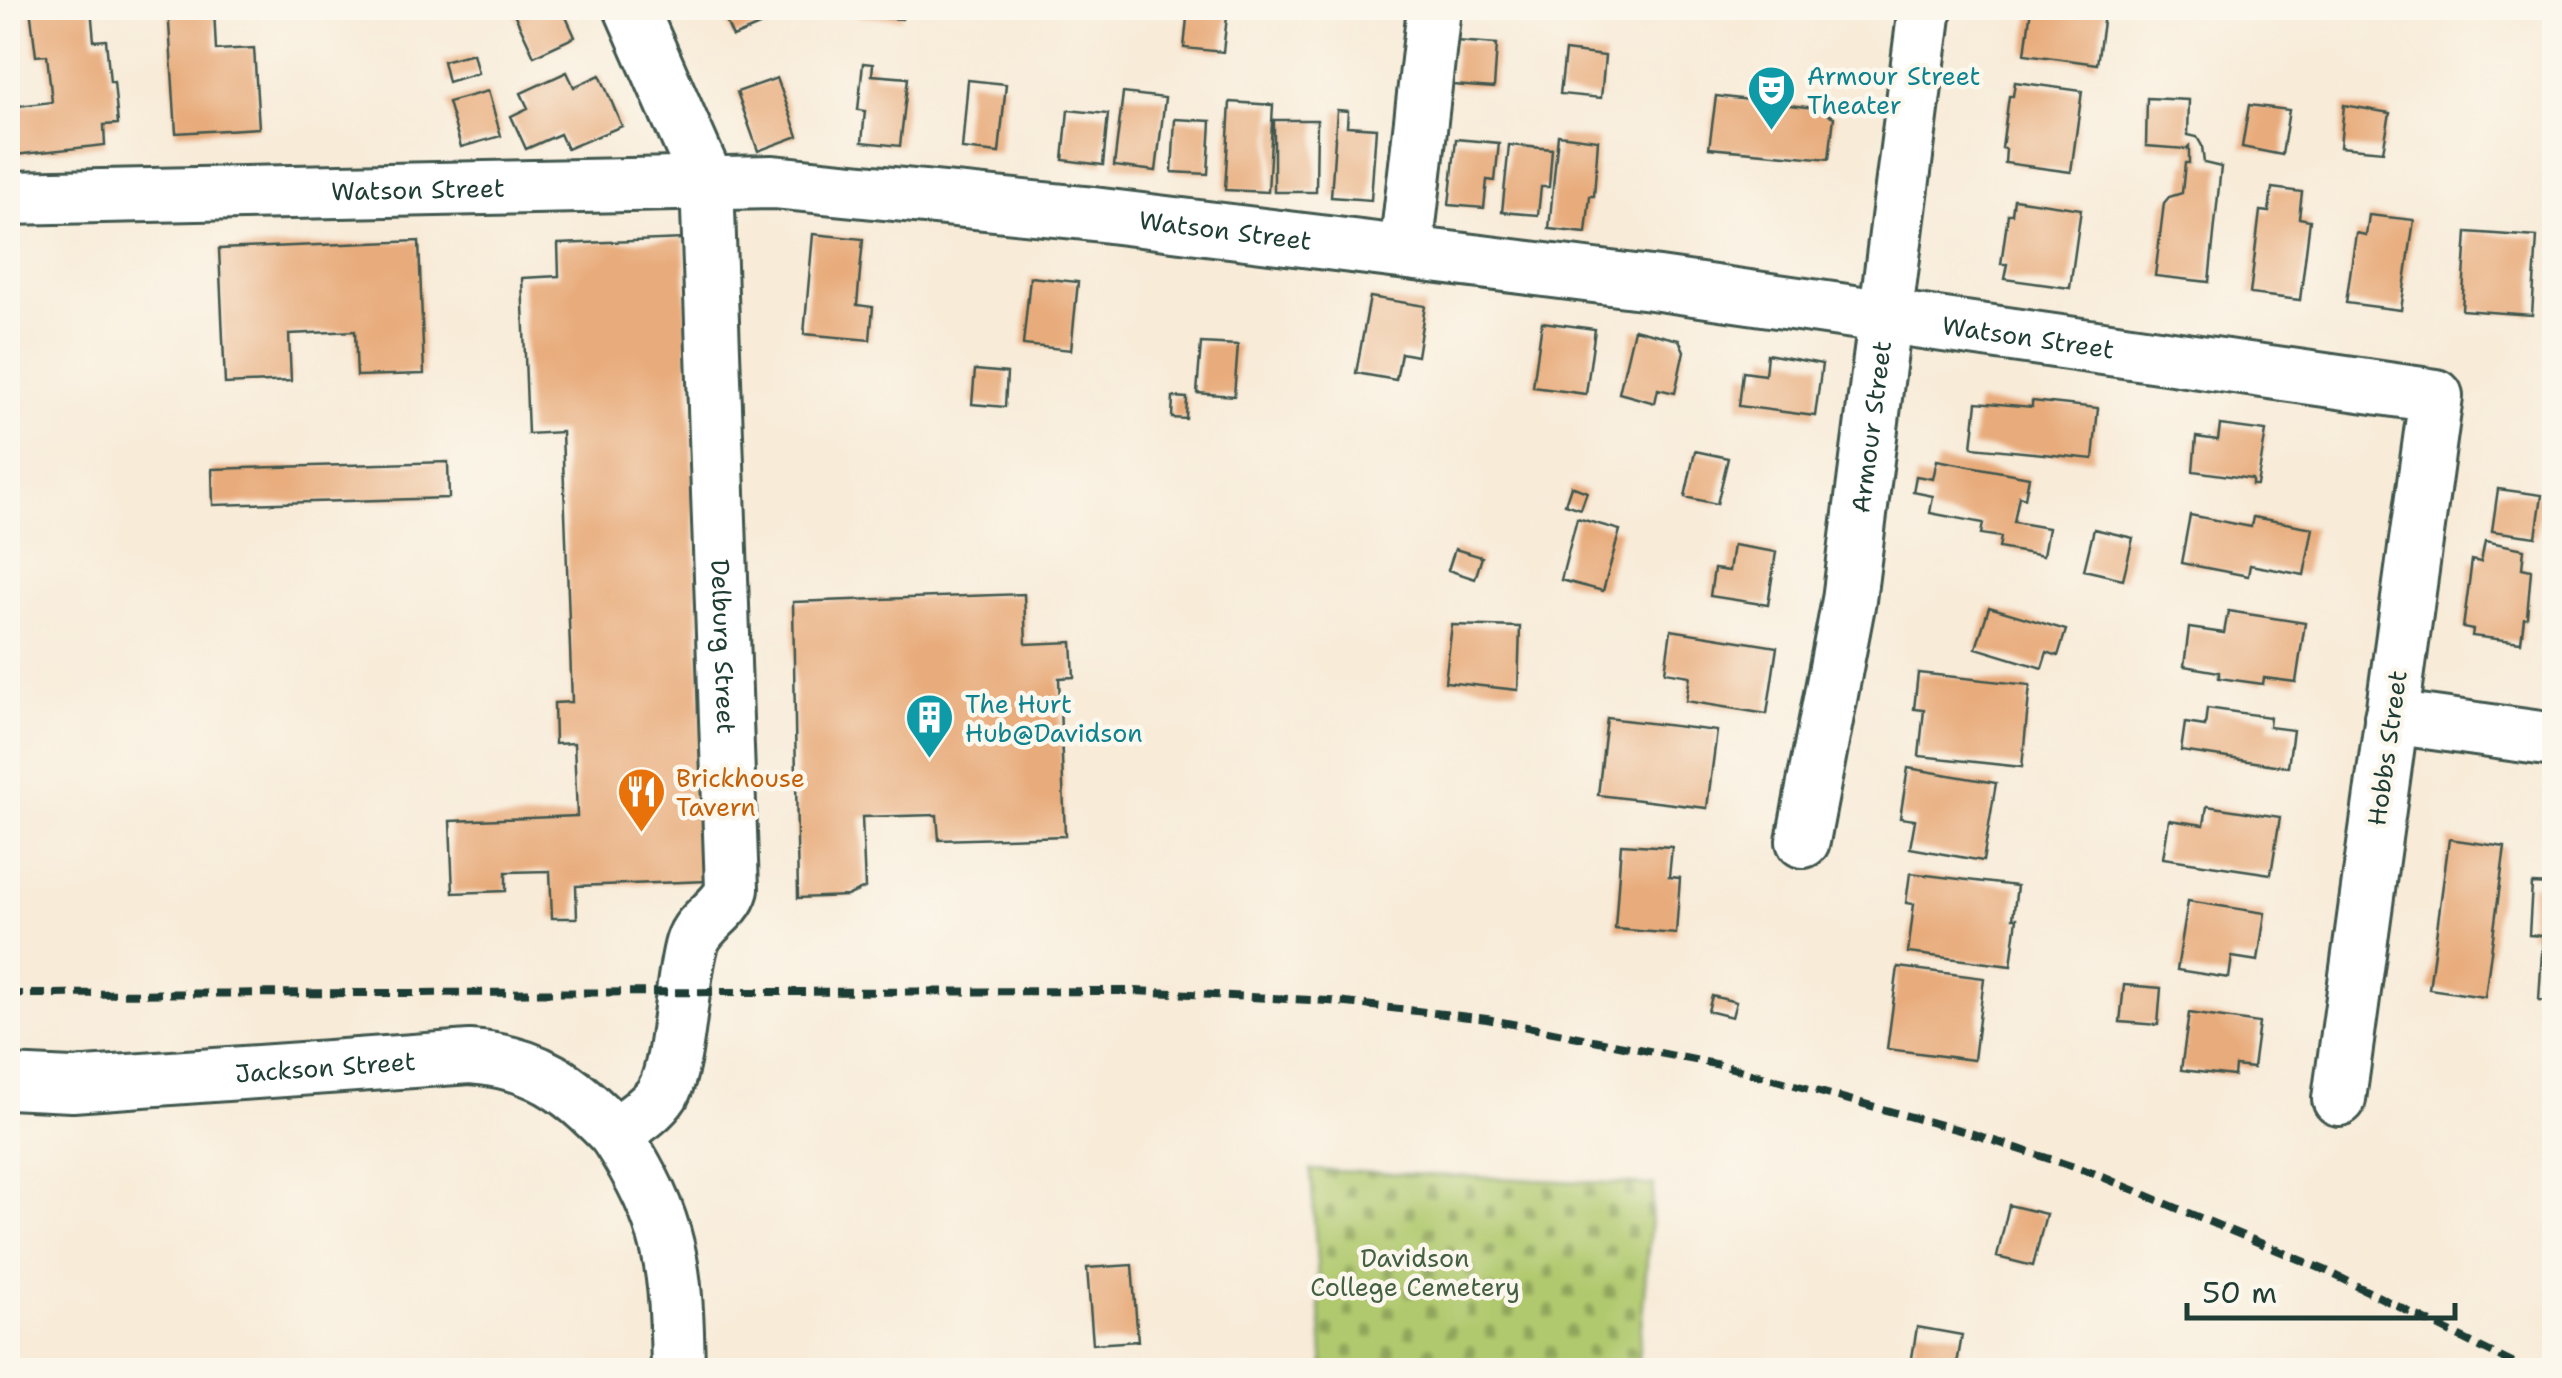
<svg xmlns="http://www.w3.org/2000/svg" width="2562" height="1378" font-family="'Shantell Sans',sans-serif">
<style>
.cemetery{fill:url(#cemetery-stones);stroke:#688351;stroke-width:2.5}
.building{fill:#e8ac7c}
.lines{fill:none;stroke-linecap:round;stroke-linejoin:round}
.minor-casing{stroke:#40574d;stroke-width:58}
.minor{stroke:#fff;stroke-width:52}
.rail{stroke:#1f3d34;stroke-width:8;stroke-dasharray:15 8;stroke-linecap:butt}
.labels{text-anchor:middle;stroke-width:9;stroke-linejoin:round;paint-order:stroke}
.culture-label{font-size:25px;fill:#0d838f;stroke:#fbf7ec;text-anchor:start}
.street-label{font-size:25px;fill:#1f3d34;stroke:#fbf7ec}
.food-label{font-size:25px;fill:#c56008;stroke:#fbf7ec;text-anchor:start}
.park-label{font-size:25px;fill:#446042;stroke:#fbf7ec}
</style>
<defs>
<pattern id="cemetery-stones" width="16" height="16" patternUnits="userSpaceOnUse" patternTransform="scale(2.5)"><rect width="16" height="16" fill="#b1c96e"/><path d="M2 7V4a2 2 0 0 1 4 0v3zM10 15v-3a2 2 0 0 1 4 0v3z" fill="#8fa45b"/></pattern>
</defs>
<rect width="100%" height="100%" fill="#fbf7ec"/>
<filter id="ink" filterUnits="userSpaceOnUse"><feTurbulence type="fractalNoise" baseFrequency=".01" numOctaves="2"/><feDisplacementMap in="SourceGraphic" scale="20" xChannelSelector="R" yChannelSelector="G"/><feConvolveMatrix kernelMatrix="1 2 1 2 8 2 1 2 1" color-interpolation-filters="sRGB"/></filter>
<filter id="wash" filterUnits="userSpaceOnUse"><feTurbulence type="fractalNoise" baseFrequency=".0048" numOctaves="4" result="noise"/><feDisplacementMap in="SourceGraphic" scale="40" xChannelSelector="R" yChannelSelector="G"/><feGaussianBlur stdDeviation="2.25" result="paint"/><feColorMatrix in="noise" values="0 0 0 0 0 0 0 0 0 0 0 0 0 0 0 0 0 1.4 0 .05"/><feComposite in="paint" operator="in"/></filter>
<g filter="url(#wash)">
<rect width="100%" height="100%" fill="#f8ebd8"/>
<path class="cemetery" d="M1311 1170 1654 1185 1637 1370H1324Z"/>
<g id="blocks">
<path class="building" d="M30 8H91L94 41 106 40 110 82H114L118 124 104 125 105 145 14 155 9 107 52 102 47 55 36 56Z
M168 8H214L216 50 254 48 259 128 176 133Z
M516 8H562L575 37 534 56 512 9Z
M720 8H765L771 21 733 37Z
M857 8H903L902 19 856 16Z
M1188 8H1228L1223 52 1184 48Z
M2031 8H2105L2097 64 2025 54Z
M1455 41 1497 44 1494 88 1453 85Z
M1565 51 1605 56 1601 98 1560 94Z
M473 53 478 73 448 82 443 61Z
M863 63 873 64 872 75 908 78 900 146 862 142 865 111 858 110Z
M567 72 574 87 600 75 622 126 567 149 560 134 526 149 511 116 528 108 521 93Z
M777 78 798 136 758 151 737 92Z
M968 80 1006 84 999 153 962 149Z
M2015 82 2082 91 2071 172 2005 163 2006 149 2002 148 2009 96H2013Z
M488 91 501 136 461 147 448 102Z
M1123 93 1165 98 1156 171 1114 166Z
M1716 96 1815 108 1834 117 1829 159 1709 148Z
M2147 98 2189 100 2188 135 2197 137 2202 146 2204 163 2221 167 2209 282 2155 276 2164 203 2169 197 2182 193 2185 163H2189V146L2186 149 2146 146Z
M1230 102 1273 105 1268 192 1225 190Z
M2249 105 2289 110 2282 155 2242 147Z
M2344 105 2390 113 2383 151 2340 147Z
M1068 110 1108 114 1103 165 1063 160Z
M1337 110 1348 111 1347 126 1376 128 1371 200 1331 197Z
M1175 119 1211 121 1208 174 1172 172Z
M1274 120H1317L1316 192H1274Z
M1558 135 1598 140 1594 196H1590L1586 233 1549 229Z
M1456 139 1499 143 1495 181 1487 180 1484 208 1449 205Z
M1509 145 1552 149 1549 187H1541L1538 215 1502 212Z
M2272 188 2302 192 2299 218 2310 220 2300 300 2250 294 2260 211 2269 212Z
M2014 199 2081 209 2070 288 2004 279 2007 264H2001L2008 214H2012Z
M2369 215 2414 220 2401 310 2346 303 2356 233 2366 235Z
M2467 232 2537 237 2532 315 2462 310Z
M813 234 863 239 857 305 873 307 870 340 804 334Z
M684 239 708 881 576 886 577 918H552L550 871 506 872V891L453 893 450 821 577 816 574 743 555 744 554 703 572 702 562 432 528 434 522 278 559 276 558 244Z
M419 241 424 374 357 376 355 331 289 334 291 381 225 384 219 249Z
M1030 277 1078 282 1071 350 1023 345Z
M1370 297 1425 306 1417 356 1401 353 1396 380 1356 373Z
M1542 322 1595 329 1586 394 1533 387Z
M1634 329 1679 340 1684 351 1675 393 1658 389 1655 403 1619 393Z
M1201 343 1238 345 1234 396 1197 393Z
M1767 354 1822 364 1815 416 1739 406 1743 372 1765 375Z
M975 370 1007 373 1005 407 972 404Z
M1173 397 1187 398 1186 419 1172 418Z
M2032 401 2098 408 2093 459 1972 447 1977 402 2032 407Z
M2220 425 2266 431 2257 485H2252V479L2193 471 2196 437 2218 440Z
M1695 451 1728 458 1717 504 1685 497Z
M1937 460 2029 477 2025 498 2019 496 2014 522 2048 528 2043 556 1999 548 2001 537 1981 534 1983 523 1930 513 1933 496 1913 492 1916 476 1933 479Z
M448 462 449 498 213 505 212 469Z
M1571 486 1587 492 1581 509 1565 504Z
M2498 489 2542 495 2536 537 2492 531Z
M2190 515 2251 527 2253 517 2313 528 2304 575 2250 565 2248 576 2181 563Z
M1577 518 1620 530 1603 591 1561 580Z
M2094 529 2133 538 2123 579 2084 570Z
M2485 541 2524 549 2522 568 2531 570 2527 617 2524 618 2521 642 2472 636 2473 630 2463 628 2472 560 2481 562Z
M1733 545 1776 552 1768 605 1710 596 1714 569 1729 571Z
M1455 549 1482 557 1475 579 1448 570Z
M1024 594 1026 644 1072 642 1074 677 1059 678 1065 836 939 840 937 815 862 817 865 888 847 896 798 898 793 602Z
M1989 607 2066 630 2058 656 2047 652 2042 668 1976 648Z
M2228 611 2305 623 2296 682 2264 678 2263 684 2219 678V672L2184 666 2189 628 2224 633Z
M1452 625 1520 627 1518 690 1445 682Z
M1671 630 1777 647 1767 714 1686 701 1690 676 1665 672Z
M1918 673 2030 685 2022 767 1919 756 1924 710 1914 709Z
M2207 708 2270 717 2269 727 2293 730 2288 767 2181 751 2185 723 2205 726Z
M1607 718 1717 731 1707 808 1598 795Z
M1908 768 1996 783 1983 861 1910 848 1915 820 1900 818Z
M2207 806 2280 817 2271 874 2163 858 2169 820 2204 825Z
M2449 839 2505 847 2485 997 2429 989Z
M1621 844 1672 847 1669 877 1680 878 1676 934 1615 929Z
M1910 873 2017 886 2013 918H2017L2011 966 1908 953 1914 904 1906 903Z
M2532 884 2554 885V1001L2539 1000 2543 936 2529 935Z
M2188 901 2265 913 2258 961 2232 957 2229 978 2177 970Z
M1898 967 1984 978 1974 1060 1887 1049Z
M2124 985 2161 988 2158 1025 2120 1022Z
M1712 996 1736 1002 1732 1017 1708 1011Z
M2189 1013 2259 1023 2253 1068 2235 1066 2234 1076 2181 1070Z
M2009 1205 2046 1214 2033 1266 1997 1257Z
M1132 1265 1138 1341 1093 1344 1087 1268Z
M1917 1327 1962 1335 1956 1370H1910Z"/>
</g>
</g>
<g filter="url(#ink)">
<use href="#blocks" fill-opacity="0" stroke="#40574d" stroke-width="2.5"/>
<g class="lines">
<defs>
<g id="minor">
<path id="s1" d="M631 8 707 181 732 889C726 911 699 920 692 943 680 983 680 1064 662 1094 651 1111 630 1123 615 1134 673 1223 676 1268 678 1370"/>
<path id="s2" d="M8 198 773 182 1085 213 1659 284 2436 396 2339 1099"/>
<path d="M1406 251 1434 8"/>
<path d="M2391 717 2554 740"/>
<path id="s3" d="M1803 841 1849 600 1925 8"/>
<path id="s4" d="M8 1082 72 1085 470 1057C537 1062 570 1087 615 1134"/>
</g>
</defs>
<use href="#minor" class="minor-casing"/>
<use href="#minor" class="minor"/>
<path class="rail" d="M8 994 1134 991 1329 1001 1487 1019 1725 1066 1970 1133 2093 1173 2327 1271 2526 1370"/>
</g>
</g>
<defs>
<symbol id="theatre-pin" viewBox="-11 -11 22 30"><path d="M0 17L-7.5 6A9.5 9.5 0 1 1 7.5 6Z" fill="#0f9aa8" stroke="#fbf7ec"/><path d="M-5-5.5Q0-4 5-5.5V0Q5 5 0 6Q-5 5-5 0ZM-3.3-2.5H-1v1.5H-3.3ZM1-2.5H3.3v1.5H1ZM-2.8 1Q0 5.5 2.8 1Z" fill="#fff"/></symbol>
<symbol id="building-pin" viewBox="-11 -11 22 30"><path d="M0 17L-7.5 6A9.5 9.5 0 1 1 7.5 6Z" fill="#0f9aa8" stroke="#fbf7ec"/><path d="M-4-6H4V6H1V3H-1V6H-4ZM-2.5-4.3h1.7v1.8h-1.7ZM.8-4.3h1.7v1.8H.8ZM-2.5-1h1.7V.8h-1.7ZM.8-1h1.7V.8H.8Z" fill="#fff"/></symbol>
<symbol id="restaurant-pin" viewBox="-11 -11 22 30"><path d="M0 17L-7.5 6A9.5 9.5 0 1 1 7.5 6Z" fill="#e8710a" stroke="#fbf7ec"/><path d="M-5-6h1v4h1v-4h1v4h1v-4h1v5L-1.5 .5V6h-2V.5L-5-1ZM5-6V6H3V1.5H1.5Q1.5-4 5-6Z" fill="#fff"/></symbol>
</defs>
<g fill-rule="evenodd">
<use href="#theatre-pin" x="1744" y="62" width="55" height="75"/>
<use href="#building-pin" x="902" y="690" width="55" height="75"/>
<use href="#restaurant-pin" x="614" y="764" width="55" height="75"/>
</g>
<g class="labels">
<g class="culture-label">
<text x="1807" y="85">Armour Street<tspan x="1807" dy="29">Theater</tspan></text>
<text x="965" y="713">The Hurt<tspan x="965" dy="29">Hub@Davidson</tspan></text>
</g>
<g class="street-label">
<text dy="9" stroke="none"><textPath href="#s2" startOffset="410">Watson Street</textPath></text>
<text dy="9" stroke="none"><textPath href="#s2" startOffset="1220">Watson Street</textPath></text>
<text dy="9" stroke="none"><textPath href="#s2" startOffset="2030">Watson Street</textPath></text>
<text dy="9" stroke="none"><textPath href="#s3" startOffset="420">Armour Street</textPath></text>
<text dy="9" stroke="none"><textPath href="#s1" startOffset="655">Delburg Street</textPath></text>
<text transform="translate(2387 748) rotate(-82)" y="9">Hobbs Street</text>
<text dy="9" stroke="none"><textPath href="#s4" startOffset="318">Jackson Street</textPath></text>
</g>
<g class="food-label">
<text x="676" y="787">Brickhouse<tspan x="676" dy="29">Tavern</tspan></text>
</g>
<g class="park-label">
<text x="1415" y="1267">Davidson<tspan x="1415" dy="29">College Cemetery</tspan></text>
</g>
</g>
<rect width="2562" height="1378" fill="none" stroke="#fbf7ec" stroke-width="40"/>
<path d="M2187 1303v15h268v-15" fill="none" stroke="#1f3d34" stroke-width="5"/>
<text x="2202" y="1303" font-size="30" fill="#1f3d34" stroke="#fbf7ec" stroke-width="8" paint-order="stroke">50 m</text>
</svg>
